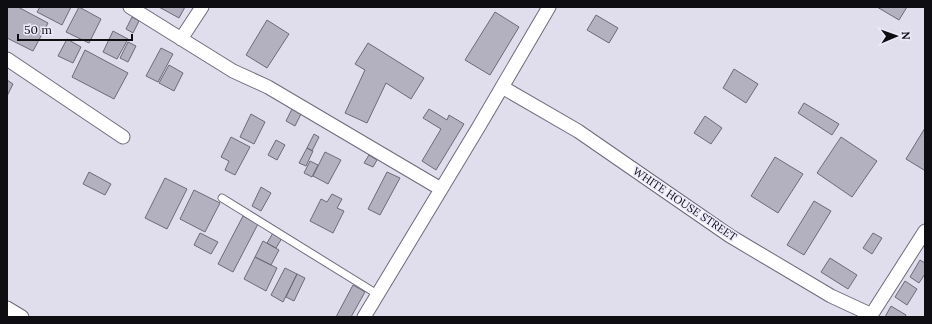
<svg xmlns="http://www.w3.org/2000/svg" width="932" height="324" font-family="Lora,serif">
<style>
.building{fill:#b3b0c0;stroke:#6d6a78}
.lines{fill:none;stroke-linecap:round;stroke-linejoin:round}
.service-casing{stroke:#6e6b7a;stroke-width:9}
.minor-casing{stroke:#6e6b7a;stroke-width:15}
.service{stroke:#fff;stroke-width:7}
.minor{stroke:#fff;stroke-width:13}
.labels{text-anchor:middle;stroke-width:3.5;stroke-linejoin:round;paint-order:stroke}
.street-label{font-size:11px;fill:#0e0d12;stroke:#edeafb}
</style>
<rect width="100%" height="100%" fill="#e0dded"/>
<path class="building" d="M7 7H18L48 23 33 51 7 38Z
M40 7H71L62 25 37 12Z
M79 7 101 19 89 43 66 32Z
M159 7H185L179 18Z
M877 7H907L899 20Z
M495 12 519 27 490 75 465 60Z
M596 15 618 28 609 43 587 30Z
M132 17 139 21 133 33 126 29Z
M267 20 289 34 267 68 246 55Z
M113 31 128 39 117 59 103 52Z
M67 39 81 47 73 63 58 56Z
M128 42 136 46 128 62 120 58Z
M368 43 424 78 411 99 386 83 367 123 345 113 365 70 355 64Z
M161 48 173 54 158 82 146 76Z
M85 50 128 73 114 99 72 77Z
M169 65 183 73 174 91 159 83Z
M734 69 758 84 746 103 723 88Z
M7 80 13 84 7 96Z
M804 103 839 124 832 135 798 113Z
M292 109 301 114 295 126 286 121Z
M429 109 447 120 449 115 464 124 436 170 422 161 441 129 423 118Z
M251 114 265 122 254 144 240 137Z
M705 116 722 128 711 144 694 133Z
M925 128V169L924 170 906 159Z
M314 134 319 137 312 151 307 148Z
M231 137 250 147 235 175 225 170 229 161 221 157Z
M841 137 877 161 852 197 817 173Z
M276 140 285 145 277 160 268 155Z
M307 148 313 151 306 166 299 163Z
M325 152 341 160 328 184 313 176Z
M369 155 377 160 373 167 364 163Z
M775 157 803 174 778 213 751 196Z
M310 161 318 165 312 177 304 173Z
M89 172 111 184 105 195 83 184Z
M387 172 400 178 380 215 368 209Z
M165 178 187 189 167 229 145 218Z
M261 187 271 193 261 211 252 206Z
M194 190 220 203 205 232 180 219Z
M332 194 342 199 337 208 344 211 333 233 310 221 321 199 327 202Z
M814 201 831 211 804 255 787 245Z
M243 216 258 224 233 272 218 264Z
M200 233 218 242 211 254 194 245Z
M273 233 282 238 276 248 267 243Z
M873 233 882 238 872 254 863 248Z
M263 241 279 250 271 265 255 257Z
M255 257 277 268 266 291 244 279Z
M830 258 857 275 848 289 821 272Z
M920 260 925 263V274L919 283 910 277Z
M285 268 297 274 283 302 271 295Z
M297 274 305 278 294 301 286 297Z
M905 281 917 289 907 305 895 297Z
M353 285 365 292 351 317H336Z
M891 306 906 315 905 317H885Z"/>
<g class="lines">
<defs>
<path id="service" d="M222 198 377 294"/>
<path id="minor" d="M130 7 233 71 268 87 441 189
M181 39 202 7
M7 59 123 137
M502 87 578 131 730 236 831 296 872 315
M7 308 22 317
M364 317 478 128 549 7
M870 317 925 231"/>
</defs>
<use href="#service" class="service-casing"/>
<use href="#minor" class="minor-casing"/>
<use href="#service" class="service"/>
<use href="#minor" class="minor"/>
</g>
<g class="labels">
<g class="street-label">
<text transform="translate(685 204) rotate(34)" y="4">WHITE HOUSE STREET</text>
</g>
</g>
<rect width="932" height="324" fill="none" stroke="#0e0d12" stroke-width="16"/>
<g transform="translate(896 36) rotate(88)" stroke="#edeafb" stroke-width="3" paint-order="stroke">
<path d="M0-3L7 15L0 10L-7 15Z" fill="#0e0d12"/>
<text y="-6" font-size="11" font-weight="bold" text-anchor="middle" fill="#0e0d12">N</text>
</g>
<path d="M18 34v6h114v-6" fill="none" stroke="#0e0d12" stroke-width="2"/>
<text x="24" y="34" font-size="12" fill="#0e0d12" stroke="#edeafb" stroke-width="3" paint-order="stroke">50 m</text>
</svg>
